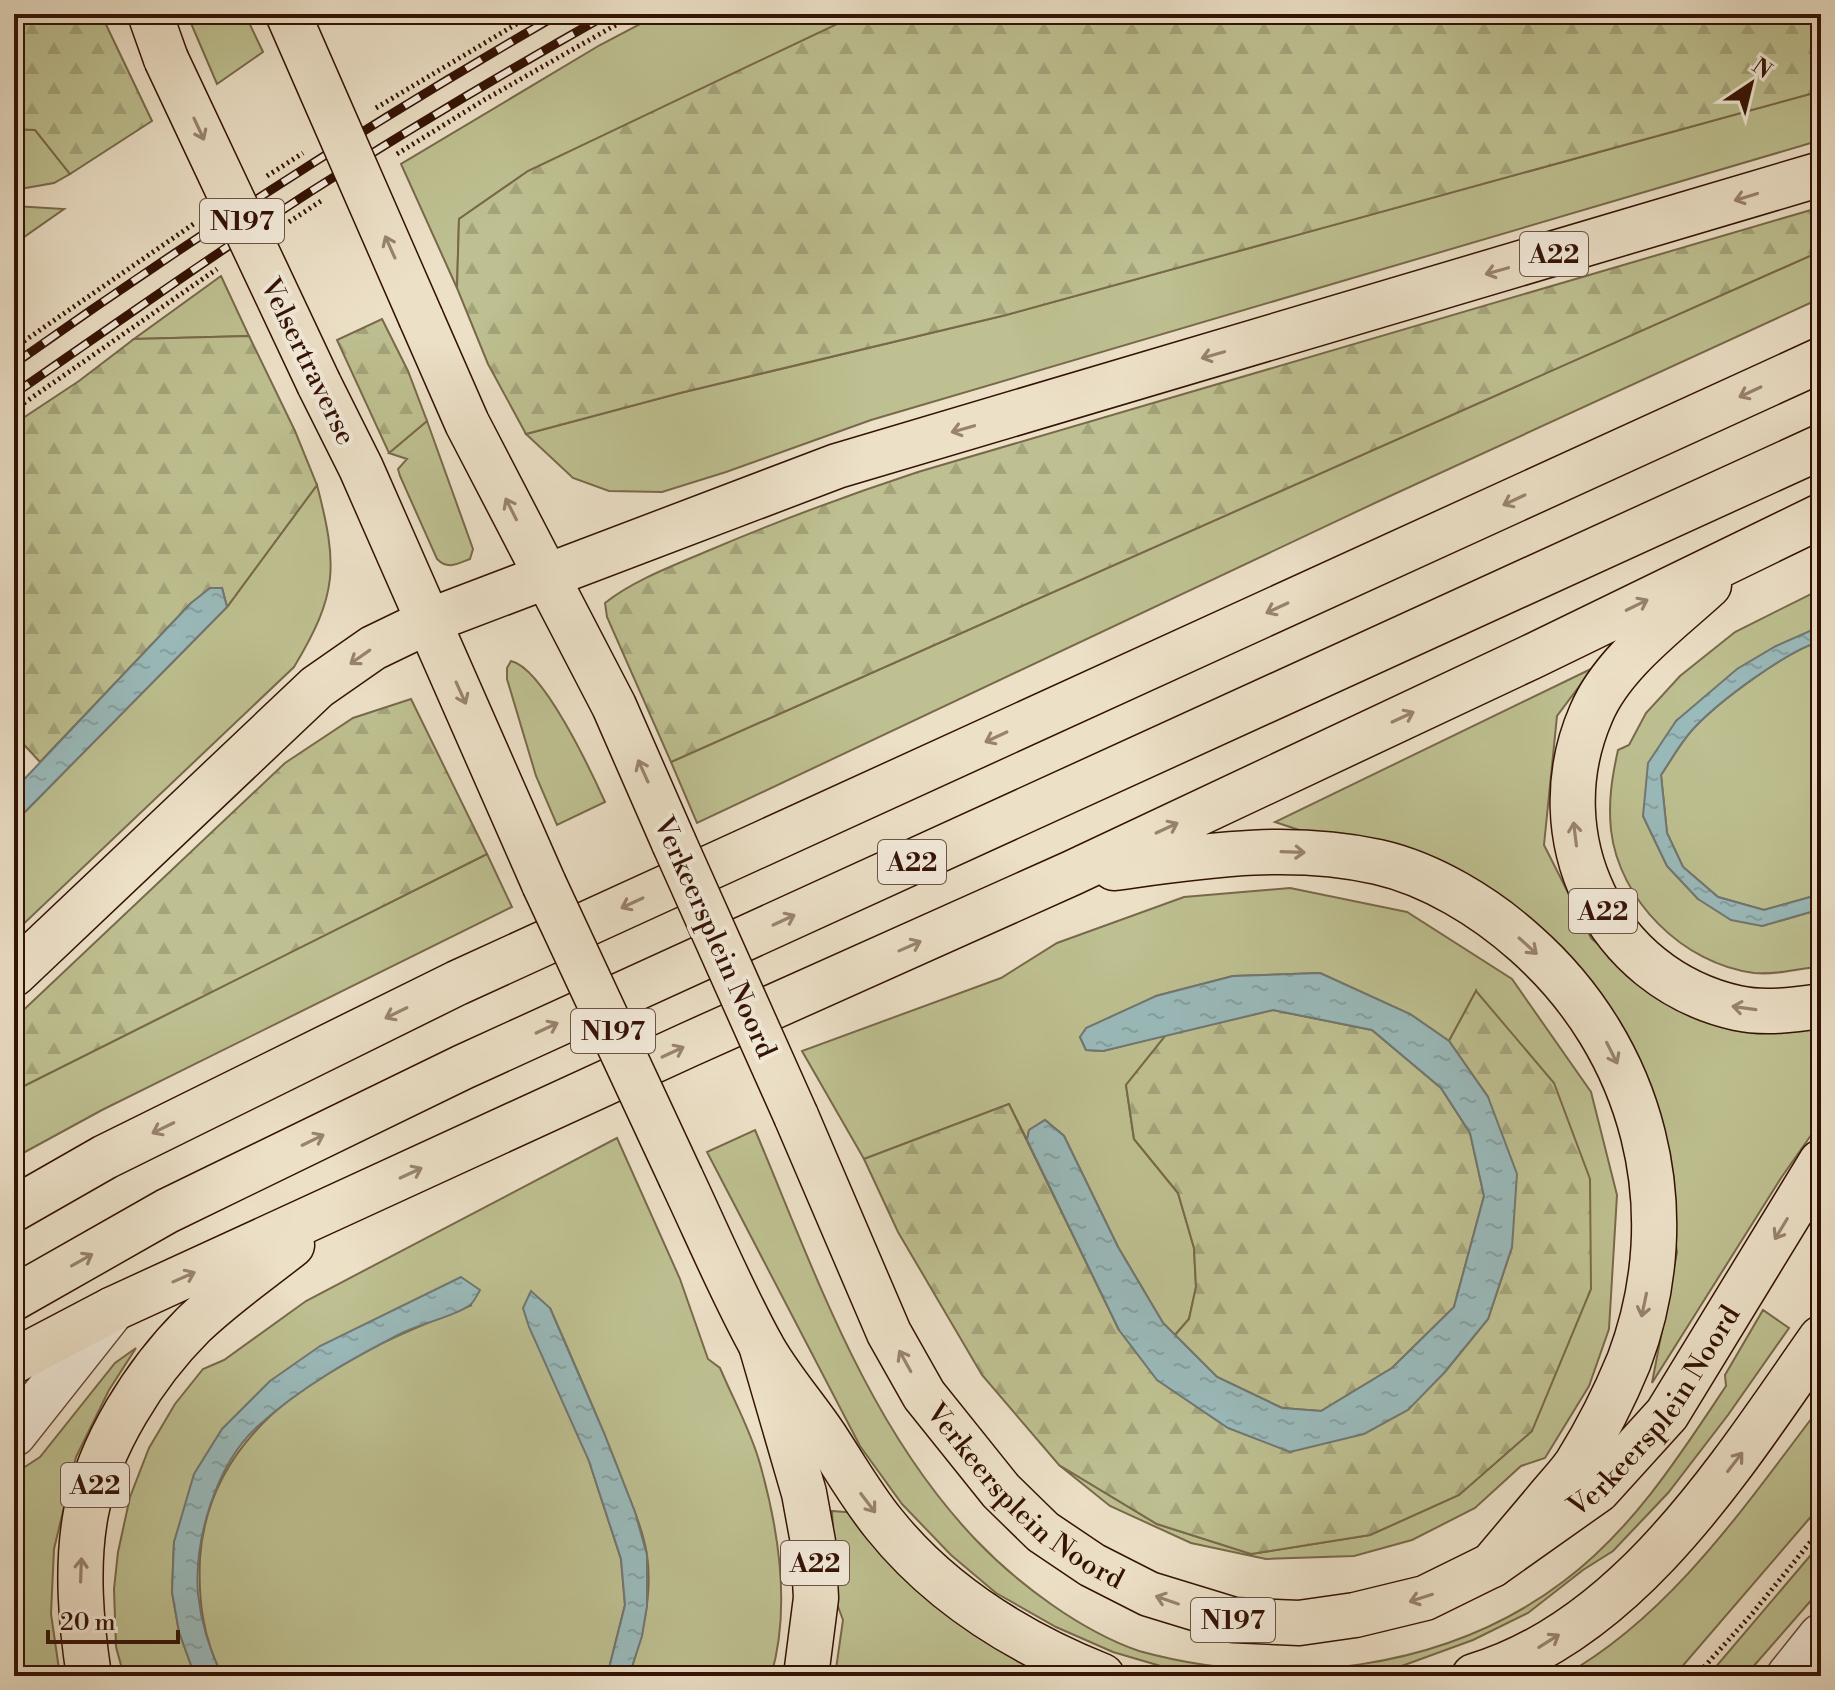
<svg xmlns="http://www.w3.org/2000/svg" width="1835" height="1690" font-family="'Libre Bodoni',serif">
<style>
.green{fill:#bec091;stroke:#79694a;stroke-width:2}
.forest{fill:url(#forest-firs);stroke:#79694a;stroke-width:2}
.water{fill:url(#water-ripples);stroke:#717772;stroke-width:2}
.lines{fill:none;stroke-linecap:round;stroke-linejoin:round}
.minor-casing{stroke:#624635;stroke-width:47}
.major-casing{stroke:#341204;stroke-width:47}
.highway-casing{stroke:#341204;stroke-width:47}
.path{stroke:#341204;stroke-width:5;stroke-dasharray:2 4;stroke-linecap:butt}
.minor{stroke:#f3ebdb;stroke-width:44}
.major{stroke:#ece0c7;stroke-width:44}
.highway{stroke:#ece0c7;stroke-width:44}
.rail-casing{stroke:#341204;stroke-width:9}
.rail{stroke:#f3ebdb;stroke-width:6;stroke-dasharray:18;stroke-linecap:butt}
.major-bridge-casing{stroke:#341204;stroke-width:47;stroke-linecap:butt}
.major-bridge{stroke:#ece0c7;stroke-width:44}
.oneway{stroke:#99836f}
.labels{text-anchor:middle;stroke-width:8;stroke-linejoin:round;paint-order:stroke}
.shield{fill:#f3ebdb;stroke:#6d5344;stroke-width:2}
.shield-label{font-size:26px;font-weight:bold;fill:#341204}
.street-label{font-size:28px;fill:#341204;stroke:#f3ebdb}
</style>
<defs>
<pattern id="forest-firs" width="22" height="20" patternUnits="userSpaceOnUse" patternTransform="scale(2)"><rect width="22" height="20" fill="#bec091"/><path d="M5 1l3.5 6h-7zM16 11l3.5 6h-7z" fill="#a4a47b"/></pattern>
<pattern id="water-ripples" width="26" height="14" patternUnits="userSpaceOnUse" patternTransform="scale(2)"><rect width="26" height="14" fill="#9abbbc"/><path d="M2 4q2-2 4 0t4 0M15 11q2-2 4 0t4 0" fill="none" stroke="#85a0a0"/></pattern>
</defs>
<rect width="100%" height="100%" fill="#ece0c7"/>
<filter id="stains"><feTurbulence type="fractalNoise" baseFrequency=".0025" numOctaves="4"/><feColorMatrix values="0 0 0 0 .2 0 0 0 0 .09 0 0 0 0 .02 0 0 0 .5 -.17"/></filter>
<radialGradient id="worn" r=".72"><stop offset=".6" stop-color="#630" stop-opacity="0"/><stop offset="1" stop-color="#630" stop-opacity=".3"/></radialGradient>
<path class="green" d="M187 14H245L263 52 217 84Z
M659 14H862L528 171 459 219 457 288 401 164 600 45Z
M1821 91V140L871 420 726 472 662 492 609 491 573 478 526 434 680 393 1006 315Z
M14 129 35 130 70 174 54 183 14 190Z
M14 206 64 209 14 244Z
M1821 251V298L1377 502 697 823 671 762Z
M221 276 249 336 134 339Z
M427 421 473 549 470 559C457 564 448 570 437 559L400 476 398 469 407 459 389 453Z
M317 485C338 566 338 594 294 667L14 933V823L227 607Z
M1821 589V626L1676 721 1643 816 1667 866 1698 899 1762 926 1821 909V966C1799 969 1776 975 1754 973 1683 964 1619 900 1611 830 1608 802 1612 777 1618 750L1629 745 1646 713 1680 676 1735 632Z
M1821 641V894L1764 910 1718 897 1683 867 1667 833 1661 775C1671 760 1681 742 1693 729 1718 702 1786 651 1821 641Z
M511 661C543 668 591 771 605 802L557 825 536 776 507 679V668Z
M1593 668 1557 716 1544 845 1591 938 1646 985 1821 1024V1121L1781 1178 1652 1383 1677 1252 1661 1144 1599 1010 1381 857 1275 822Z
M487 854 512 907 102 1110 14 1158V1091Z
M1290 888 1407 912 1512 979 1591 1092 1617 1195 1609 1329 1589 1386 1545 1458 1521 1466 1475 1508 1412 1540 1354 1556 1266 1559 1191 1543 1110 1506 1059 1465 1157 1524 1251 1554 1370 1535 1459 1495 1532 1431 1476 991 1449 1041 1410 1014 1320 973 1233 976 1156 996 1080 1037 1086 1050 1103 1051 1166 1035 1126 1085 1134 1139 1178 1193 1194 1248 1196 1287 1189 1319 1175 1335 1163 1323 1118 1247 1064 1136 1045 1120 1029 1130 1027 1140 1009 1104 864 1159 802 1051 1001 978 1057 943 1184 897Z
M755 1130C815 1272 867 1426 976 1540 1018 1584 1081 1631 1139 1651 1280 1690 1446 1671 1564 1581 1632 1530 1679 1457 1726 1386L1725 1375 1763 1310 1789 1328 1728 1415 1668 1493 1613 1551 1583 1570 1528 1613 1473 1640 1399 1667 1358 1676H1211L1181 1672 1113 1652 1056 1627 996 1593 951 1555 902 1504 860 1446 707 1152Z
M617 1138 680 1279 708 1359 720 1368C733 1399 751 1431 760 1464 779 1531 791 1608 771 1676H629C642 1637 653 1596 647 1555 643 1529 631 1503 622 1479 600 1421 575 1365 550 1308L589 1461 621 1559 625 1605 607 1676H222C203 1637 198 1601 200 1558 210 1414 354 1351 472 1305L270 1381 174 1542 172 1592 179 1632 195 1676H124L116 1647 114 1589 118 1552 130 1497 149 1448 175 1404 203 1369 224 1360 306 1301Z
M136 1348 109 1390 76 1457 54 1549 51 1614 60 1676H14V1474L40 1457 115 1363Z
M1821 1406V1505L1674 1676H1563C1672 1615 1746 1504 1821 1406Z
M832 1511 858 1513 966 1624 1048 1676H835L843 1620 837 1604Z
M1821 1543V1589L1745 1676H1708Z"/>
<path class="forest" d="M14 14H101L152 121 70 174 35 130 14 129Z
M858 14H1821V91L1006 315 680 393 526 434 488 364 457 288 459 219 528 171Z
M1821 207V251L671 762 607 617 605 603C634 580 675 565 710 550 778 521 848 495 918 472Z
M382 319 408 371 427 421 389 453 337 340Z
M249 336 295 431 317 485 227 607 222 588 191 603 40 762 14 734V424L79 381 134 339Z
M411 699 487 854 14 1091V1019L285 763 353 718Z
M1476 991 1554 1083 1590 1179 1591 1289 1532 1431 1459 1495 1370 1535 1251 1554 1157 1524 1059 1465 982 1375 898 1232 864 1159 1009 1104 1119 1330 1290 1452 1444 1373 1488 1319 1512 1247 1488 1097 1449 1041Z
M1273 1010 1372 1030 1441 1088 1470 1133 1484 1196 1454 1307 1392 1368 1321 1411 1282 1408 1217 1377 1175 1335 1189 1319 1196 1287 1194 1248 1178 1193 1134 1139 1126 1085 1166 1035Z"/>
<path class="water" d="M210 588H222L227 607 14 823V790L191 603Z
M1821 626V641C1786 651 1718 702 1693 729 1681 742 1671 760 1661 775L1667 833 1683 867 1718 897 1764 910 1821 894V909L1762 926 1731 920 1698 899 1667 866 1643 816 1648 763 1676 721 1737 669 1776 646Z
M1320 973 1410 1014 1449 1041 1488 1097 1517 1174 1512 1247 1488 1319 1444 1373 1408 1410 1364 1434 1290 1452 1228 1428 1157 1380 1119 1330 1027 1140 1029 1130 1045 1120 1064 1136 1118 1247 1163 1323 1217 1377 1282 1408 1321 1411 1392 1368 1454 1307 1484 1196 1470 1133 1441 1088 1372 1030 1273 1010 1103 1051 1086 1050 1080 1037 1086 1028 1156 996 1233 976Z
M461 1277 480 1290C477 1295 474 1302 470 1305 454 1317 421 1323 402 1333 351 1359 301 1387 258 1426 216 1464 194 1539 198 1594 201 1622 210 1651 222 1676H195L179 1632 172 1592 174 1542 194 1474 222 1429 270 1381 320 1346Z
M531 1291 550 1308 604 1433 635 1512 647 1555V1606L642 1636 629 1676H607L625 1605 621 1559 589 1461 529 1327 523 1308Z"/>
<g class="lines">
<defs>
<path id="minor" d="M14 1434 113 1309
M1789 1676 1821 1636"/>
<g id="major">
<path d="M150 14 166 59"/>
<path d="M421 318 467 423 614 706 674 843"/>
<path d="M319 384 361 468 544 884"/>
<path id="s1" d="M796 1116 889 1333 924 1395 1001 1491 1043 1532 1092 1565 1149 1594 1234 1620 1299 1623 1355 1615 1425 1598 1492 1565 1598 1490 1667 1414 1821 1162"/>
<path d="M681 1178C707 1233 731 1290 760 1343 778 1377 805 1406 826 1438 845 1467 862 1497 884 1524 940 1594 1020 1643 1102 1676"/>
<path d="M1474 1676C1630 1630 1733 1463 1821 1338"/>
</g>
<path id="highway" d="M1709 585C1669 622 1612 663 1591 714 1538 836 1604 978 1737 1008 1764 1014 1794 1010 1821 1006
M1114 868C1202 856 1289 842 1378 862 1431 874 1485 907 1525 943 1644 1048 1686 1210 1629 1361 1615 1395 1597 1431 1577 1463 1569 1475 1559 1485 1550 1496 1531 1519 1511 1542 1492 1565
M14 974 317 687 373 648 429 621 837 466 1821 174
M14 1209 105 1157 457 983 1821 360
M14 1298 167 1211 463 1067 1821 447
M761 1345 804 1493 813 1542 816 1598 806 1676
M14 1361 113 1309 688 1045 1072 873 1531 657 1821 516
M89 1676C81 1623 76 1566 86 1513 99 1445 145 1373 193 1325 223 1296 259 1271 292 1245
M1476 1676 1479 1675"/>
</defs>
<use href="#minor" class="minor-casing"/>
<use href="#major" class="major-casing"/>
<use href="#highway" class="highway-casing"/>
<path class="path" d="M376 108 533 14
M397 154 484 100 635 14
M267 176 303 153
M289 222 324 199
M14 348 195 223
M14 410 217 269
M1696 1676 1751 1615 1821 1529"/>
<use href="#minor" class="minor"/>
<use href="#major" class="major"/>
<use href="#highway" class="highway"/>
<defs>
<path id="rail" d="M14 364C190 239 372 122 559 14
M14 394C112 326 210 257 310 192 408 130 507 71 608 14"/>
</defs>
<use href="#rail" class="rail-casing"/>
<use href="#rail" class="rail"/>
<defs>
<path id="major-bridge" d="M288 14 421 318
M166 59 319 384
M674 843 796 1116
M544 884 681 1178"/>
</defs>
<use href="#major-bridge" class="major-bridge-casing"/>
<use href="#major-bridge" class="major-bridge"/>
</g>
<defs><path id="oneway-shaft" d="M-6 0H5M1.5-3L5.5 0L1.5 3" fill="none" stroke-width="1.6" stroke-linecap="round" stroke-linejoin="round" transform="scale(2)"/></defs>
<g class="oneway">
<use href="#oneway-shaft" transform="translate(199 129) rotate(65)"/>
<use href="#oneway-shaft" transform="translate(1746 197) rotate(163)"/>
<use href="#oneway-shaft" transform="translate(390 247) rotate(-114)"/>
<use href="#oneway-shaft" transform="translate(1497 271) rotate(164)"/>
<use href="#oneway-shaft" transform="translate(1213 355) rotate(164)"/>
<use href="#oneway-shaft" transform="translate(1750 392) rotate(155)"/>
<use href="#oneway-shaft" transform="translate(963 429) rotate(164)"/>
<use href="#oneway-shaft" transform="translate(1514 500) rotate(155)"/>
<use href="#oneway-shaft" transform="translate(511 509) rotate(-117)"/>
<use href="#oneway-shaft" transform="translate(1637 605) rotate(-26)"/>
<use href="#oneway-shaft" transform="translate(1277 608) rotate(155)"/>
<use href="#oneway-shaft" transform="translate(360 657) rotate(145)"/>
<use href="#oneway-shaft" transform="translate(461 693) rotate(66)"/>
<use href="#oneway-shaft" transform="translate(1403 717) rotate(-25)"/>
<use href="#oneway-shaft" transform="translate(996 737) rotate(155)"/>
<use href="#oneway-shaft" transform="translate(643 771) rotate(-114)"/>
<use href="#oneway-shaft" transform="translate(1167 828) rotate(-25)"/>
<use href="#oneway-shaft" transform="translate(1575 834) rotate(-97)"/>
<use href="#oneway-shaft" transform="translate(1293 852) rotate(2)"/>
<use href="#oneway-shaft" transform="translate(632 903) rotate(155)"/>
<use href="#oneway-shaft" transform="translate(784 920) rotate(-25)"/>
<use href="#oneway-shaft" transform="translate(910 946) rotate(-24)"/>
<use href="#oneway-shaft" transform="translate(1528 946) rotate(42)"/>
<use href="#oneway-shaft" transform="translate(1744 1008) rotate(-172)"/>
<use href="#oneway-shaft" transform="translate(396 1013) rotate(154)"/>
<use href="#oneway-shaft" transform="translate(547 1028) rotate(-25)"/>
<use href="#oneway-shaft" transform="translate(673 1052) rotate(-25)"/>
<use href="#oneway-shaft" transform="translate(1612 1053) rotate(63)"/>
<use href="#oneway-shaft" transform="translate(163 1128) rotate(154)"/>
<use href="#oneway-shaft" transform="translate(313 1140) rotate(-26)"/>
<use href="#oneway-shaft" transform="translate(411 1173) rotate(-25)"/>
<use href="#oneway-shaft" transform="translate(1781 1229) rotate(121)"/>
<use href="#oneway-shaft" transform="translate(82 1260) rotate(-29)"/>
<use href="#oneway-shaft" transform="translate(184 1277) rotate(-24)"/>
<use href="#oneway-shaft" transform="translate(1644 1305) rotate(102)"/>
<use href="#oneway-shaft" transform="translate(905 1361) rotate(-119)"/>
<use href="#oneway-shaft" transform="translate(1735 1462) rotate(-52)"/>
<use href="#oneway-shaft" transform="translate(868 1503) rotate(53)"/>
<use href="#oneway-shaft" transform="translate(81 1570) rotate(-88)"/>
<use href="#oneway-shaft" transform="translate(1421 1598) rotate(162)"/>
<use href="#oneway-shaft" transform="translate(1167 1600) rotate(-161)"/>
<use href="#oneway-shaft" transform="translate(1549 1641) rotate(-32)"/>
</g>
<g class="labels">
<g class="shield">
<rect x="200" y="199" width="84" height="44" rx="6"/>
<rect x="1520" y="232" width="68" height="44" rx="6"/>
<rect x="878" y="840" width="68" height="44" rx="6"/>
<rect x="1569" y="889" width="68" height="44" rx="6"/>
<rect x="571" y="1009" width="84" height="44" rx="6"/>
<rect x="61" y="1463" width="68" height="44" rx="6"/>
<rect x="781" y="1541" width="68" height="44" rx="6"/>
<rect x="1191" y="1598" width="84" height="44" rx="6"/>
</g>
<g class="shield-label">
<text x="242" y="230">N197</text>
<text x="1554" y="263">A22</text>
<text x="912" y="871">A22</text>
<text x="1603" y="920">A22</text>
<text x="613" y="1040">N197</text>
<text x="95" y="1494">A22</text>
<text x="815" y="1572">A22</text>
<text x="1233" y="1629">N197</text>
</g>
<g class="street-label">
<text transform="translate(309 361) rotate(64)" y="10">Velsertraverse</text>
<text transform="translate(716 937) rotate(66)" y="10">Verkeersplein Noord</text>
<text dy="10" stroke="none"><textPath href="#s1" startOffset="1196">Verkeersplein Noord</textPath></text>
<text dy="10" stroke="none"><textPath href="#s1" startOffset="452">Verkeersplein Noord</textPath></text>
</g>
</g>
<rect width="1835" height="1690" fill="none" stroke="#ece0c7" stroke-width="48"/>
<rect x="16" y="16" width="1803" height="1658" fill="none" stroke="#341204" stroke-width="4"/>
<rect x="24" y="24" width="1787" height="1642" fill="none" stroke="#341204" stroke-width="2"/>
<g transform="translate(1751 84) rotate(35)" stroke="#f3ebdb" stroke-width="6" paint-order="stroke">
<path d="M0-6L14 30L0 20L-14 30Z" fill="#341204"/>
<text y="-12" font-size="22" font-weight="bold" text-anchor="middle" fill="#341204">N</text>
</g>
<path d="M48 1630v12h130v-12" fill="none" stroke="#341204" stroke-width="4"/>
<text x="60" y="1630" font-size="24" fill="#341204" stroke="#f3ebdb" stroke-width="6" paint-order="stroke">20 m</text>
<rect width="100%" height="100%" filter="url(#stains)"/>
<rect width="100%" height="100%" fill="url(#worn)"/>
</svg>
